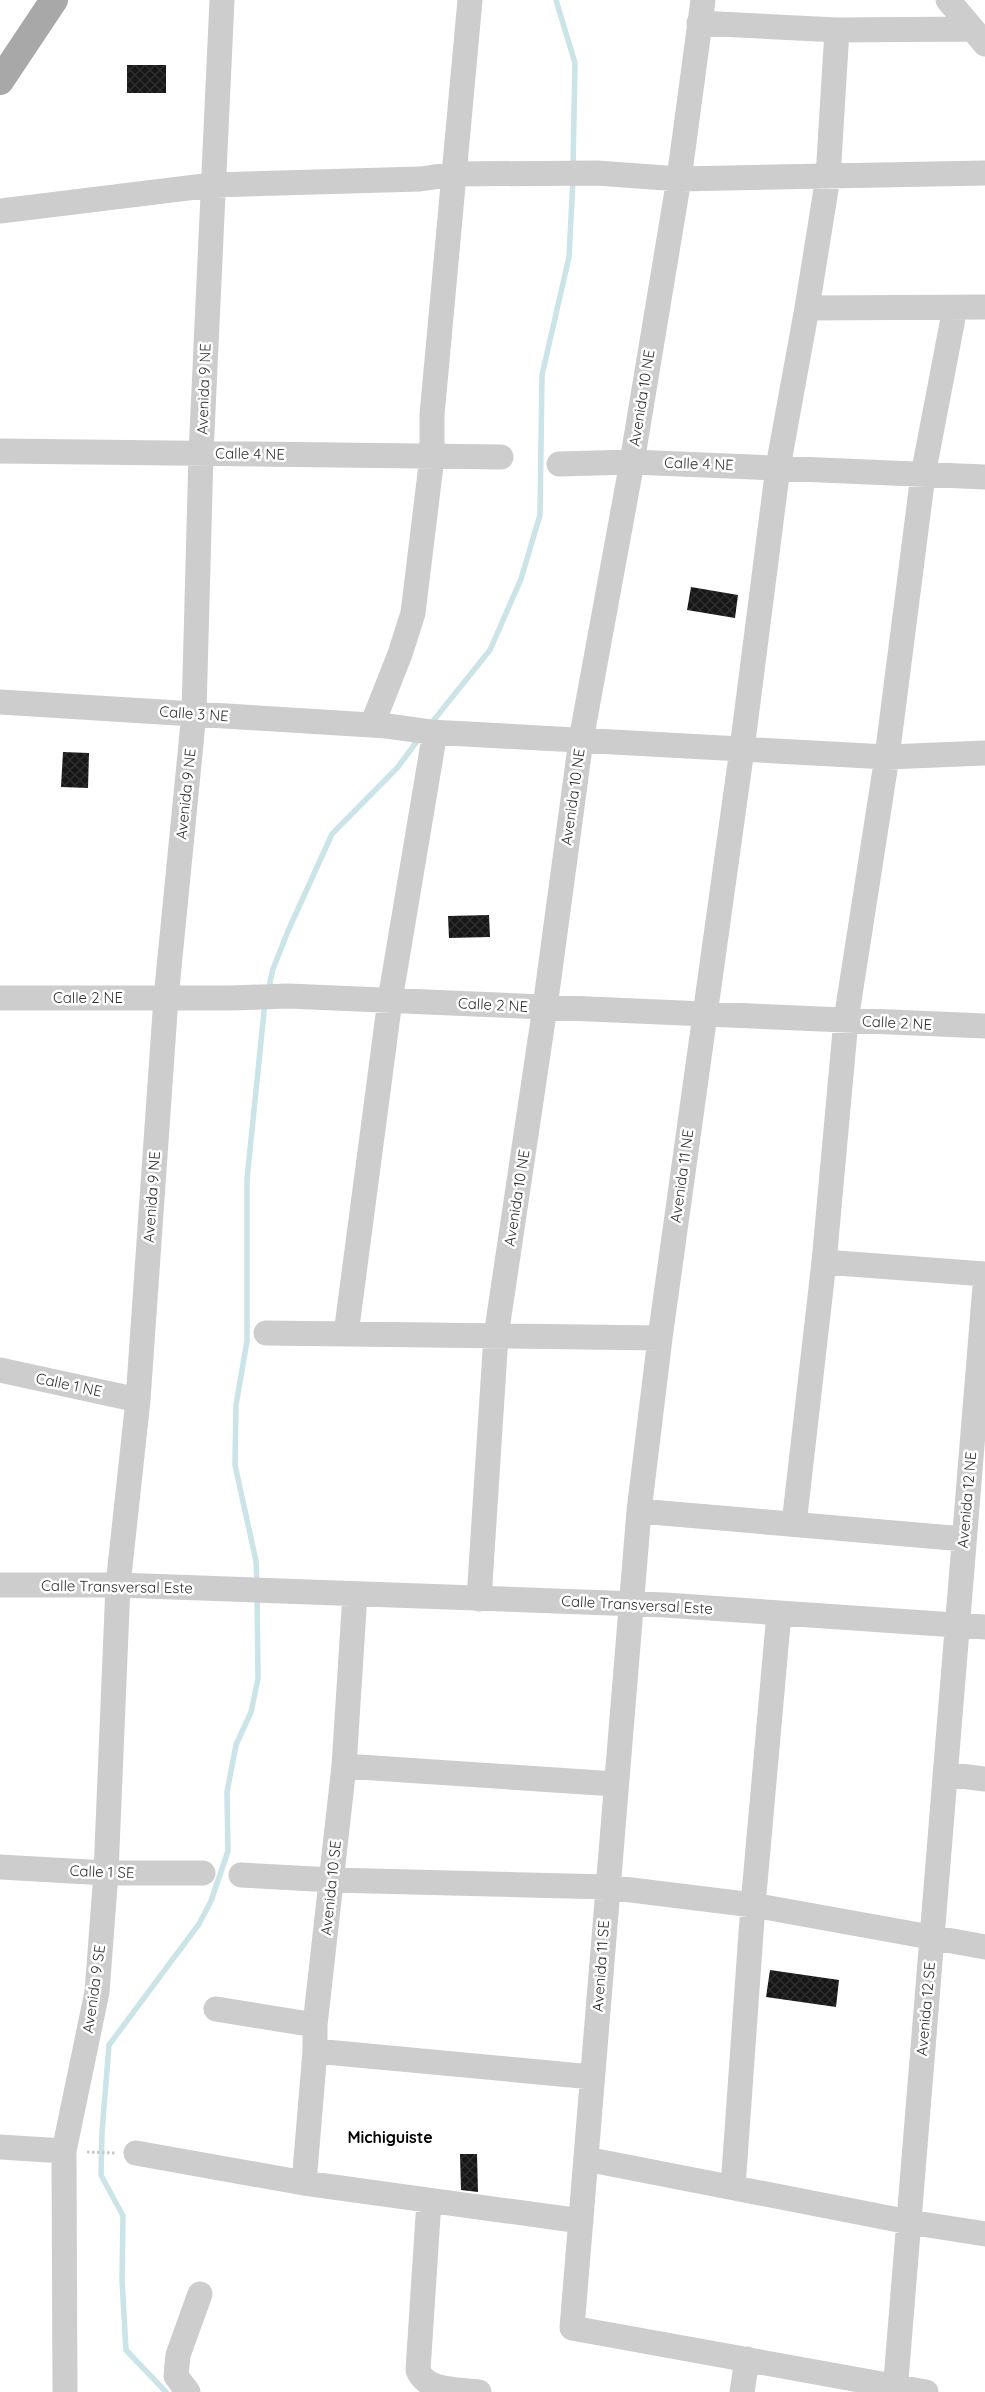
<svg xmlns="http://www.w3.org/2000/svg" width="985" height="2392" font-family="Quicksand,sans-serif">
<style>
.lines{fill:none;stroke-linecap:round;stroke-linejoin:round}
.stream{stroke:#cae4e7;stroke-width:5.5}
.building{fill:url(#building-cross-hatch)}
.path{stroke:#c7c7c7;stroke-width:3;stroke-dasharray:2.5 2.5;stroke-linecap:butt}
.minor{stroke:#cdcdcd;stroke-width:25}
.major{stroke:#a8a8a8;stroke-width:28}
.labels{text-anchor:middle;stroke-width:5;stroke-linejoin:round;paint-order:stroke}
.street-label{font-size:15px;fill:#303030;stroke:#fff}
.neighbourhood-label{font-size:16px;font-weight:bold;fill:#000;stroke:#fff}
</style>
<defs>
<pattern id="building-cross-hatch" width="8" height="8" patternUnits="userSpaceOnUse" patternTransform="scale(1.25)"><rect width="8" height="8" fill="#171717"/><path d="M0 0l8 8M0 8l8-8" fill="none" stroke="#303030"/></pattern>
</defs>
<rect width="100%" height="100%" fill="#fff"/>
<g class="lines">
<path class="stream" d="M556 0 575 63 573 168
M429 726 490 650 521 579 540 515 542 375 569 257 573 179
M268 991 273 969 288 931 332 834 398 767 420 737
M257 1584 256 1561 235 1465 236 1405 247 1341V1179L265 1002
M166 2392 126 2350 122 2280 123 2216 101 2175 102 2132 109 2045 199 1924 211 1901 228 1851 227 1792 236 1745 251 1712 258 1679 257 1596"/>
</g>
<path class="building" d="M127 65H166V93H127Z
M691 587 738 595 735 618 687 610Z
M63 752 89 753 88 788 61 787Z
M489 915 490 937 449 938 448 916Z
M770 1970 839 1980 836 2007 766 1997Z
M460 2154H477L478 2192 461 2190Z"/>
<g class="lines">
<path class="path" d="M87 2152 115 2153"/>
<path class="minor" d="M948 0 985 44
M699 23 837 30 970 29
M837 30 828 177 807 308 778 467 742 749 660 1338 639 1511 572 2328 926 2392
M0 211 212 185 420 179 455 174 597 173 679 179 985 173
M807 308 985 307
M0 451 501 457
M559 464 632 462 985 477
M0 702 387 726 430 732 887 757 985 753
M372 725 400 654 413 613 432 457V415L470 0
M0 998H231L288 996 985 1026
M824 1262 985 1274
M266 1333 660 1338
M346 1334 390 1000 435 732
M0 1370 138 1400
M639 1511 964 1539
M794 1524 824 1262 846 1020 887 757 923 475 955 308
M0 1585H118L665 1605 985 1627
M479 1599 496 1336 545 1007 581 740 632 462 679 179 703 0
M344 1766 615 1784
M945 1774 985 1779
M0 1867 106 1873H203
M241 1875 332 1880 607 1887 753 1905 985 1947
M216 2009 315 2025
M315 2051 592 2077
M0 2147 64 2151
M136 2153 304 2183 581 2221
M586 2159 909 2222 985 2234
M304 2183 315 2051V2025L344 1766 355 1594
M733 2187 753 1905 779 1613
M429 2201 418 2370C426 2392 458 2389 479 2392
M65 2392 64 2151 97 1992 106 1873 118 1585 138 1400 166 998 194 713 201 454 222 0
M188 2392 176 2376 178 2355 200 2294
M742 2392 747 2359
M895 2392 985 1286"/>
<path class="major" d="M0 81 54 0"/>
</g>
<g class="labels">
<g class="street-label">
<text transform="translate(204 389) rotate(-88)" y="5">Avenida 9 NE</text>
<text transform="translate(642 398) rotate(-81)" y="5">Avenida 10 NE</text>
<text transform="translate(250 454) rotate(1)" y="5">Calle 4 NE</text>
<text transform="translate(699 464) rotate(2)" y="5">Calle 4 NE</text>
<text transform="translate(194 714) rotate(4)" y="5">Calle 3 NE</text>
<text transform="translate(186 794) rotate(-84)" y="5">Avenida 9 NE</text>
<text transform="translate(573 797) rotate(-82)" y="5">Avenida 10 NE</text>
<text x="88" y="1003">Calle 2 NE</text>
<text transform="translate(493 1005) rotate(3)" y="5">Calle 2 NE</text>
<text transform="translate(897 1023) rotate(3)" y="5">Calle 2 NE</text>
<text transform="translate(682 1176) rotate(-82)" y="5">Avenida 11 NE</text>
<text transform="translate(152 1197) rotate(-86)" y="5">Avenida 9 NE</text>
<text transform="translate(517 1198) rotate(-81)" y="5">Avenida 10 NE</text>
<text transform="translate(69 1385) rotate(12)" y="5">Calle 1 NE</text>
<text transform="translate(967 1500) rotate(-85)" y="5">Avenida 12 NE</text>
<text transform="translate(117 1587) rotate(1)" y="5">Calle Transversal Este</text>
<text transform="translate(637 1605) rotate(3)" y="5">Calle Transversal Este</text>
<text transform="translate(102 1872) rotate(2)" y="5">Calle 1 SE</text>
<text transform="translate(331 1888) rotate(-84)" y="5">Avenida 10 SE</text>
<text transform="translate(601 1966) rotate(-86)" y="5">Avenida 11 SE</text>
<text transform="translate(94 1989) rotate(-82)" y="5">Avenida 9 SE</text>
<text transform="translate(926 2009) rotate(-85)" y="5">Avenida 12 SE</text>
</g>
<g class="neighbourhood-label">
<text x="390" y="2143">Michiguiste</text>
</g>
</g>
</svg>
